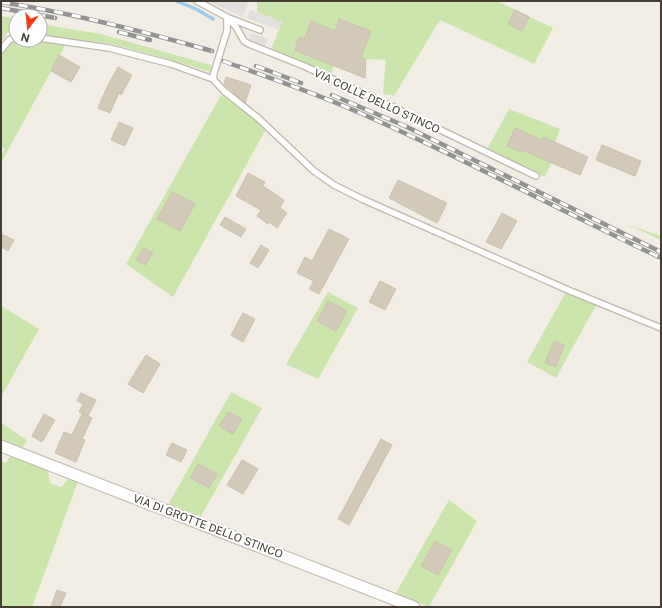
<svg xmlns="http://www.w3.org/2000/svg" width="662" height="608" font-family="'Public Sans',sans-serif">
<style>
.green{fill:#cbe5ad;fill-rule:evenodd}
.parking{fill:#e2e0dc}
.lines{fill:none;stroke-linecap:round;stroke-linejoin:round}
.stream{stroke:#a0cded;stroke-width:3.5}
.building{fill:#d2c9b9;stroke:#cdc1ad}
.service-casing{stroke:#bfb8aa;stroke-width:8}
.minor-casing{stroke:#bfb8aa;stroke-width:13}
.service{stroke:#fff;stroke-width:5.5}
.minor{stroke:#fff;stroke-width:11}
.rail-casing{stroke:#939393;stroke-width:4.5}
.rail{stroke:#fff;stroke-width:3;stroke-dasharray:9;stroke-linecap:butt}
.service-bridge-casing{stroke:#bfb8aa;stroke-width:8;stroke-linecap:butt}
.service-bridge{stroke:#fff;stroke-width:5.5}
.labels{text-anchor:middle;stroke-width:4;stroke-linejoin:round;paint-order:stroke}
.street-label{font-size:11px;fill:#433d34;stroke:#fff}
</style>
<rect width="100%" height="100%" fill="#f1ede4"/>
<path class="green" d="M257 1H497L553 28 534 64 440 20 394 96 389 94 385 95 383 92 386 60 366 59 361 57 371 31 339 19 332 37 320 46 327 28 311 21 304 39 297 44H295L293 50 334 66 331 73 271 50 282 22 257 12Z
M1 16 16 19V32L8 31 1 43Z
M40 24 101 34 211 65V72L161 57 108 43 40 36Z
M19 40 66 44 1 163V155L5 149 1 146V110L2 106 1 105V55L8 45Z
M221 95 256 120 265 131 173 297 126 264ZM172 192 194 204 158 219ZM144 248 153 253 145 265 136 260Z
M509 109 560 129 555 142 560 144 545 177 487 149Z
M628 225 661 236V240Z
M328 292 358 308 318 379 286 364ZM328 302 346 312 336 331 317 321Z
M566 292 596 305 556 378 527 362ZM554 341 564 345 556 367 545 363Z
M1 306 39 329 1 397Z
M231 392 262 408 200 518 168 505ZM228 412 242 419 233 434 220 426ZM198 464 217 474 209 488 190 479Z
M1 423 27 440 23 447 1 440Z
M11 455 48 470 50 483 61 487 69 478 78 481 32 607H1V461L6 463Z
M449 500 477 521 429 607 396 593ZM435 541 452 550 438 575 421 566Z"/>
<path class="parking" d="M208 1H249L243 17Z
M250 10 282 22 279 30 247 18Z
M251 33 268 39 265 47 248 41Z"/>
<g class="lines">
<path class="stream" d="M176 1 196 9 213 19"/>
</g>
<path class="building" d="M515 10 529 17 522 31 508 24Z
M339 19 371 31 361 57 366 59 365 78 294 50 299 37 304 39 311 21 335 31Z
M59 55 80 67 71 82 51 71Z
M118 67 132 75 121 95 119 93 110 113 98 108 107 87Z
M226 77 251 85 245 103 224 84Z
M119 122 133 128 125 146 111 140Z
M515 128 542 140 543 137 588 157 580 175 522 150 521 152 507 146Z
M602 145 641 161 635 176 596 160Z
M248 173 265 182 263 186 284 200 280 208 287 213 277 228 269 222 268 224 257 216 261 210 236 196Z
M398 180 447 203 437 223 389 198Z
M172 192 195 204 180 231 157 219Z
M502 213 517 221 501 249 486 242Z
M225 217 246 229 241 237 220 225Z
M329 229 349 239 319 294 309 289 314 281 297 273 305 257 312 261Z
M1 234 14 240 8 251 1 247Z
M261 245 269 250 258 268 250 263Z
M144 248 153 253 145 265 136 260Z
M380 281 396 289 385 310 369 302Z
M328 301 347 311 336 331 317 321Z
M243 313 255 319 243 342 231 335Z
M554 341 564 345 556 367 545 363Z
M146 355 160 364 143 393 128 384Z
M81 393 96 400 88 416 79 412 83 404 77 401Z
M228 412 242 419 233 434 219 426Z
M44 414 55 420 42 442 32 436Z
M82 414 92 418 82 439 85 440 76 462 55 453 64 432 72 435Z
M381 439 392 445 349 525 338 519Z
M172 443 187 450 181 462 166 455Z
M242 460 258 469 243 494 227 485Z
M198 464 217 474 209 488 190 478Z
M435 541 452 550 438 575 421 566Z
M57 590 66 593 60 607H51Z"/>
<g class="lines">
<defs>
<path id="service" d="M197 1 227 17V31L225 37
M227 17 236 27 244 41 249 44 304 66 389 105 536 176
M229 18 260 30
M40 38 109 48 171 64 213 79
M1 50 9 40 16 37
M214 73 213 79 224 91 258 118 314 171 334 185 362 199 568 290 661 328"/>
<path id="minor" d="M1 446 414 607"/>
</defs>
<use href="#service" class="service-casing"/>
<use href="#minor" class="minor-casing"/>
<use href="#service" class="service"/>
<use href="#minor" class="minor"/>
<defs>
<path id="rail" d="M1 2C72 13 142 31 212 51
M1 8 55 18
M119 32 150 40
M223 61C276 80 328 98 378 121 474 164 566 213 661 258
M256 66 301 83
M332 95 405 126 661 252"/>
</defs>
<use href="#rail" class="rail-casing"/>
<use href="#rail" class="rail"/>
<defs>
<path id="service-bridge" d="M214 73 225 37"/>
</defs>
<use href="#service-bridge" class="service-bridge-casing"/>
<use href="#service-bridge" class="service-bridge"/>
</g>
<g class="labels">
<g class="street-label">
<text transform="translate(377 101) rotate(25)" y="4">VIA COLLE DELLO STINCO</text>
<text transform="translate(208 526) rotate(21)" y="4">VIA DI GROTTE DELLO STINCO</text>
</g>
</g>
<rect width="662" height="608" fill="none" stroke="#433d34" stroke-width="4"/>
<g transform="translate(28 28) rotate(196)"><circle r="19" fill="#ffffff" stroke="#b4b1ae"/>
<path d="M0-3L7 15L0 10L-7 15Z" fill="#f33b18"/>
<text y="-6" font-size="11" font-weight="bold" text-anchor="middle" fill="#433d34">N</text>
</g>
</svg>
